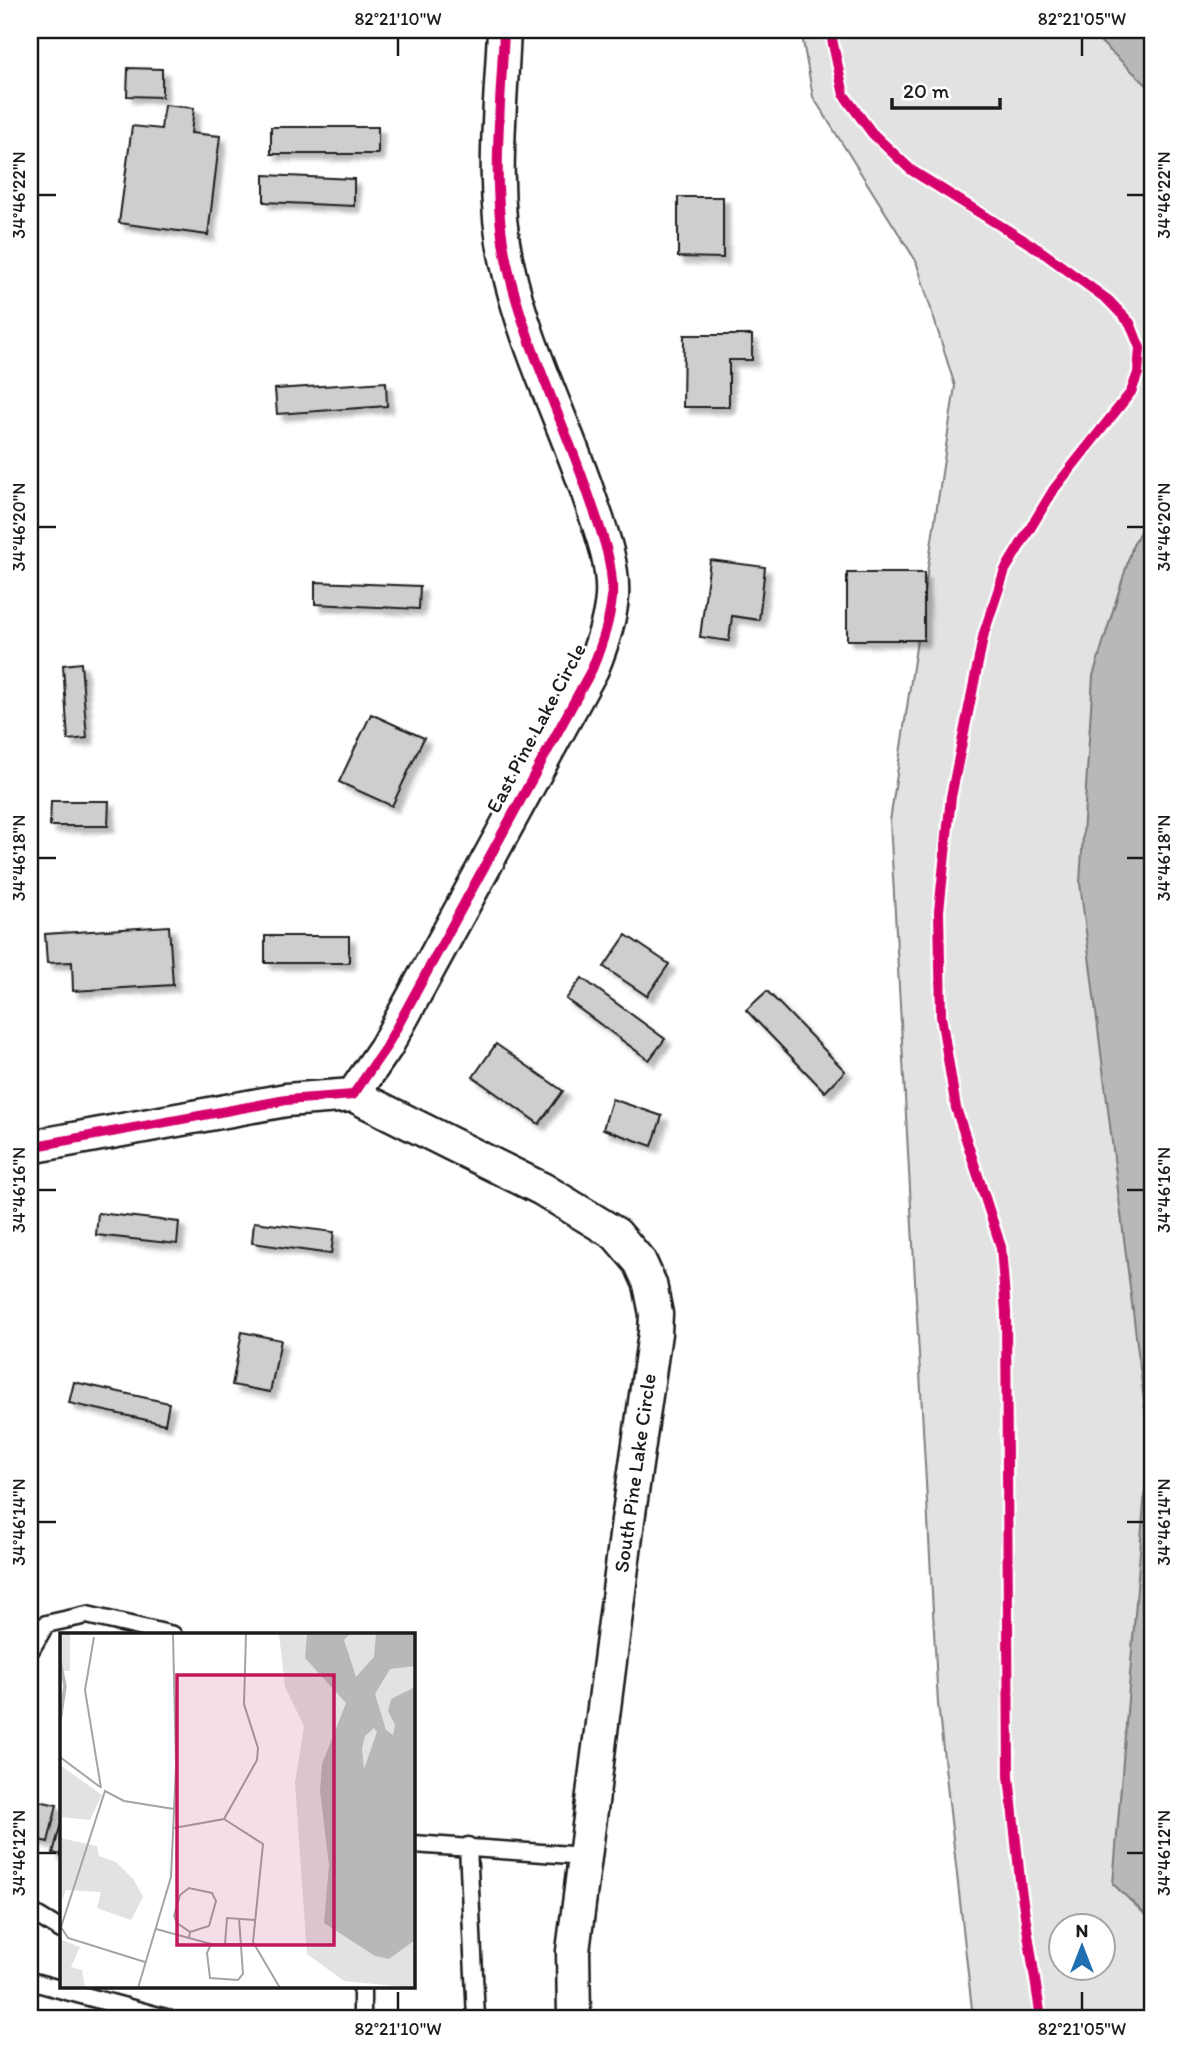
<svg xmlns="http://www.w3.org/2000/svg" width="1183" height="2048" font-family="Itim,sans-serif">
<style>
.green{fill:#e2e2e2;stroke:#7f7f7f;stroke-width:2;fill-rule:evenodd}
.water{fill:#b8b8b8;stroke:#7a7a7a;stroke-width:2}
.building{fill:#cecece;stroke:#1c1c1c;stroke-width:2;filter:url(#shadow)}
.lines{fill:none;stroke-linecap:round;stroke-linejoin:round}
.service-casing{stroke:#1c1c1c;stroke-width:21}
.minor-casing{stroke:#1c1c1c;stroke-width:37}
.service{stroke:#fff;stroke-width:16}
.minor{stroke:#fff;stroke-width:32}
.cycleway-casing{stroke:#fff;stroke-width:15}
.cycleway{stroke:#d6006c;stroke-width:10}
.ticks{fill:none;stroke:#1c1c1c;stroke-width:2.5}
.labels{text-anchor:middle;stroke-width:6;stroke-linejoin:round;paint-order:stroke}
.street-label{font-size:21px;fill:#1c1c1c;stroke:#fff}
.inset-river{fill:none;stroke:#b8b8b8;stroke-width:3.5}
.inset-road{fill:none;stroke:#a4a4a4;stroke-width:2}
.view{fill:#c2185b;fill-opacity:0.15;stroke:#c2185b;stroke-width:3.5}
.inset-edge{fill:none;stroke:#1c1c1c;stroke-width:3.5}
.neatline{fill:none;stroke:#1c1c1c;stroke-width:2.5}
.ticks-label{font-size:18px;text-anchor:middle;fill:#1c1c1c}
</style>
<defs>
<filter id="shadow"><feDropShadow dx="6" dy="6" stdDeviation="2" flood-color="#0004"/></filter>
</defs>
<rect width="100%" height="100%" fill="#fff"/>
<filter id="ink" filterUnits="userSpaceOnUse"><feTurbulence type="fractalNoise" baseFrequency=".0143" numOctaves="2"/><feDisplacementMap in="SourceGraphic" scale="14" xChannelSelector="R" yChannelSelector="G"/><feConvolveMatrix kernelMatrix="1 2 1 2 8 2 1 2 1" color-interpolation-filters="sRGB"/></filter>
<g filter="url(#ink)">
<path class="green" d="M801 30H1153V2018H973L938 1704 890 821 955 386 916 261 813 97ZM1060 1926H1102V1968H1060Z"/>
<path class="water" d="M1088 30H1153V91Z
M1153 507V1922L1113 1884 1149 1441 1080 883 1093 676 1133 545Z"/>
<path class="building" d="M128 68 162 69V97L127 96Z
M164 105 194 108 191 133 220 136 208 235 119 223 132 126 161 129Z
M271 127H378V154H271Z
M264 175 354 179V206L264 202Z
M678 197H723V258L678 257Z
M684 335H752V360H729V407H683Z
M386 382 387 406 277 414 275 389Z
M710 560 765 567 759 620 732 616 729 641 700 637Z
M847 573H924V640H847Z
M315 582 420 586 419 609 315 604Z
M81 663 87 738 68 740 63 665Z
M371 714 424 738 392 806 339 782Z
M51 801H109L108 826H50Z
M169 926 173 985 73 991 72 962 47 963 45 934Z
M626 935 669 964 647 996 604 967Z
M265 936H349V963H265Z
M582 978 665 1039 649 1060 566 999Z
M767 991 845 1071 825 1092 746 1010Z
M496 1044 563 1091 539 1124 473 1077Z
M612 1099 662 1116 652 1146 603 1129Z
M98 1213 179 1222 177 1244 96 1235Z
M254 1222 334 1232 331 1254 252 1243Z
M242 1332 281 1340 270 1392 232 1385Z
M74 1382 169 1403 165 1424 69 1403Z
M30 1799 57 1805 48 1842 30 1838Z
M61 1823V1855L53 1853Z"/>
<g class="lines">
<defs>
<path id="service" d="M30 1651 46 1624 87 1615 173 1635
M413 1844 585 1856
M468 1846 476 2018
M30 1911 61 1930
M30 1981 166 2018
M362 2018V1987"/>
<path id="minor" d="M353 1095 542 1189 616 1234 640 1262 650 1284 656 1314 655 1333 628 1520 573 1951 574 2018
M30 1147 286 1100 353 1095 386 1047 592 669C601 647 610 622 612 597 614 563 601 531 590 499 564 421 524 344 507 263 490 188 501 107 504 30"/>
</defs>
<use href="#service" class="service-casing"/>
<use href="#minor" class="minor-casing"/>
<use href="#service" class="service"/>
<use href="#minor" class="minor"/>
<defs>
<path id="cycleway" d="M830 30 844 95 872 133 911 170 1038 249 1108 300 1130 323 1140 348 1138 373 1131 392 1054 489 1005 570 984 633 951 797 939 911 941 1016 956 1108 1001 1247 1006 1312 1009 1776 1021 1889 1041 2018
M30 1147 286 1100 353 1095 386 1047 592 669C601 647 610 622 612 597 614 563 601 531 590 499 564 421 524 344 507 263 490 188 501 107 504 30"/>
</defs>
<use href="#cycleway" class="cycleway-casing"/>
<use href="#cycleway" class="cycleway"/>
</g>
</g>
<path class="ticks" d="M398 38V56M1082 38V56M38 195H56M1127 195H1144M38 527H56M1127 527H1144M38 858H56M1127 858H1144M38 1190H56M1127 1190H1144M38 1522H56M1127 1522H1144M38 1853H56M1127 1853H1144M398 1992V2010M1082 1992V2010"/>
<g class="labels">
<g class="street-label">
<text transform="translate(536 728) rotate(-62)" y="7">East Pine Lake Circle</text>
<text transform="translate(635 1473) rotate(-82)" y="7">South Pine Lake Circle</text>
</g>
</g>
<g transform="translate(60 1633)">
<rect width="355" height="355" fill="#fff"/>
<path d="M0 1H10V38H0ZM219 1H355L354 355 284 348 247 321 235 150 244 93 225 54ZM0 132 42 162 30 187 0 184ZM0 205 37 213 39 223 56 229 74 247 83 264 71 287 37 275 41 259 6 257 0 272ZM0 306 20 314 11 334 22 337 25 355H0Z" fill="#e2e2e2"/>
<path d="M247 1H290L284 7 296 44 314 24 316 1H355V33L330 36 315 61 326 97 333 102 335 92 328 78 331 66 355 54V307L329 326 315 323 264 290 269 232 260 158 262 131 286 70 245 25ZM314 95 317 99 304 136 302 115 305 103Z" fill="#b8b8b8" fill-rule="evenodd"/>
<path class="inset-river" d="M0 28 5 53 0 88"/>
<path class="inset-road" d="M34 4 25 57 41 155M0 124 40 154M164 186 203 211 193 309 220 355M114 195 164 186 197 127 198 115 184 71 186 1M96 296 151 311H194M129 305 130 299 117 290 114 283 120 262 129 255 152 260 156 268 149 293 130 299M151 311 147 320 150 345 178 347 183 341 179 285M165 311 167 285 195 287M85 329 8 305 1 294 45 158 64 168 114 176M78 355 111 244 116 133 113 1"/>
<path class="view" d="M117 42H274V312H117Z"/>
<rect width="355" height="355" class="inset-edge"/>
</g>
<rect width="1183" height="2048" fill="none" stroke="#fff" stroke-width="77"/>
<g transform="translate(1082 1947)"><circle r="33" fill="#ffffff" stroke="#a4a4a4" stroke-width="2"/>
<path d="M0-5L12 26L0 18L-12 26Z" fill="#1f6fb2"/>
<text y="-10" font-size="19" font-weight="bold" text-anchor="middle" fill="#1c1c1c">N</text>
</g>
<path d="M892 98v10h108v-10" fill="none" stroke="#1c1c1c" stroke-width="3.5"/>
<text x="903" y="98" font-size="21" fill="#1c1c1c" stroke="#ffffff" stroke-width="5" paint-order="stroke">20 m</text>
<rect x="38" y="38" width="1106" height="1972" class="neatline"/>
<g class="ticks-label">
<text x="398" y="25">82°21'10"W</text>
<text x="1082" y="25">82°21'05"W</text>
<text transform="translate(19 195) rotate(-90)" y="6">34°46'22"N</text>
<text transform="translate(1164 195) rotate(-90)" y="6">34°46'22"N</text>
<text transform="translate(19 527) rotate(-90)" y="6">34°46'20"N</text>
<text transform="translate(1164 527) rotate(-90)" y="6">34°46'20"N</text>
<text transform="translate(19 858) rotate(-90)" y="6">34°46'18"N</text>
<text transform="translate(1164 858) rotate(-90)" y="6">34°46'18"N</text>
<text transform="translate(19 1190) rotate(-90)" y="6">34°46'16"N</text>
<text transform="translate(1164 1190) rotate(-90)" y="6">34°46'16"N</text>
<text transform="translate(19 1522) rotate(-90)" y="6">34°46'14"N</text>
<text transform="translate(1164 1522) rotate(-90)" y="6">34°46'14"N</text>
<text transform="translate(19 1853) rotate(-90)" y="6">34°46'12"N</text>
<text transform="translate(1164 1853) rotate(-90)" y="6">34°46'12"N</text>
<text x="398" y="2035">82°21'10"W</text>
<text x="1082" y="2035">82°21'05"W</text>
</g>
</svg>
